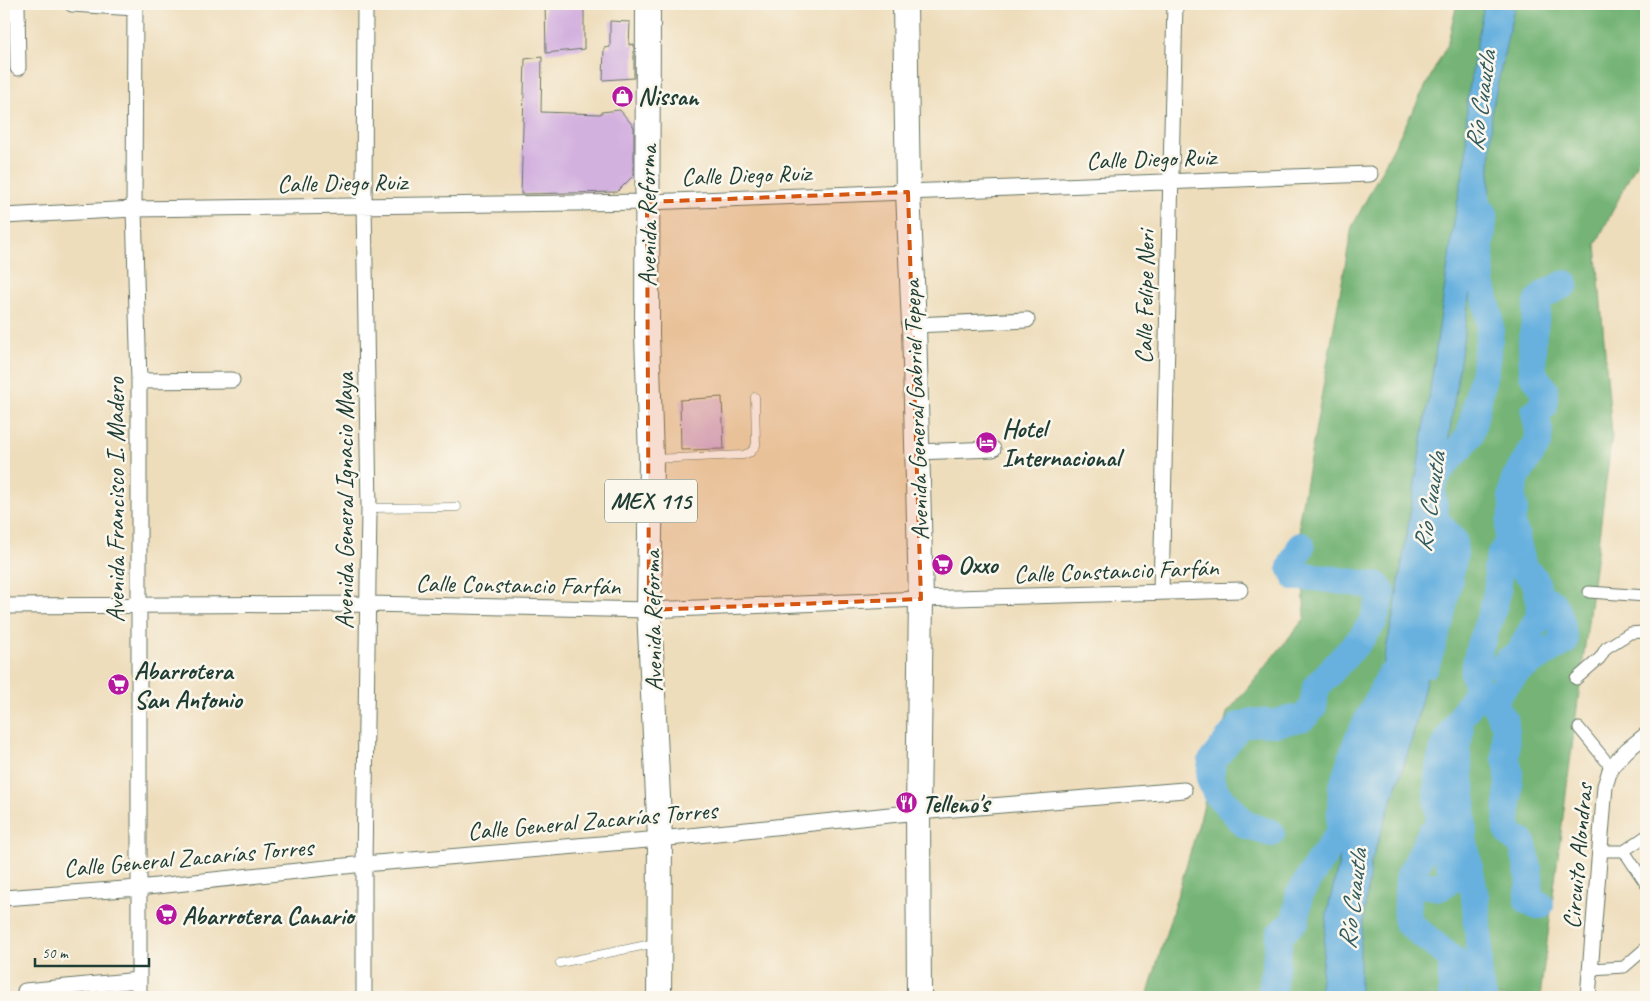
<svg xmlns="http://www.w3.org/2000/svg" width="1650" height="1001" font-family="Caveat,sans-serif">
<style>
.forest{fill:#74b476;stroke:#4a7855}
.water{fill:#67b1df;stroke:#43778a}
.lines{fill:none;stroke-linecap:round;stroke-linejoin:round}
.river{stroke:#67b1df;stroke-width:28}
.building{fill:#d3b1df}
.service-casing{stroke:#677563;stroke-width:9}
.pedestrian-casing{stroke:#677563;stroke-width:13}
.minor-casing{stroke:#677563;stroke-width:17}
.primary-casing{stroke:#677563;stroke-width:26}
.service{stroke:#fff;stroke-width:8}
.pedestrian{stroke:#fff;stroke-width:11}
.minor{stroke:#fff;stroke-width:15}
.primary{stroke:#fff;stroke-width:24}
.marked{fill:#d45610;fill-opacity:0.2;stroke:#d45610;stroke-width:4;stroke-dasharray:10 6;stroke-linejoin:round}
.labels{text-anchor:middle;stroke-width:5;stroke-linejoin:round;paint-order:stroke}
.shield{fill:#fbf7ec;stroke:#61756b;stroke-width:1}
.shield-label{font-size:24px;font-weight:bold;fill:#1f3d34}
.poi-label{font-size:25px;font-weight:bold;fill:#1f3d34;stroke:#fbf7ec;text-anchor:start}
.street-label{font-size:25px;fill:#1f3d34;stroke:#fbf7ec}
.water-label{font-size:26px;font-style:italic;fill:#315a5f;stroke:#fbf7ec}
</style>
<rect width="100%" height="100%" fill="#fbf7ec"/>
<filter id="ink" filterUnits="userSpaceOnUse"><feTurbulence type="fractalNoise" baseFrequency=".02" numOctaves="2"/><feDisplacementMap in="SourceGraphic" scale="10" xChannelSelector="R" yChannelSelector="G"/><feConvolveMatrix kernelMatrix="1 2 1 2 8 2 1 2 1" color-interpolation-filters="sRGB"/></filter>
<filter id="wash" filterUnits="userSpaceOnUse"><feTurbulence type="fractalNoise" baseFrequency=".0096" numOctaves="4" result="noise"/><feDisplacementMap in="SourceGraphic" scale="20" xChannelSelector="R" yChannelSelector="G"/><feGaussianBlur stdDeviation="1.12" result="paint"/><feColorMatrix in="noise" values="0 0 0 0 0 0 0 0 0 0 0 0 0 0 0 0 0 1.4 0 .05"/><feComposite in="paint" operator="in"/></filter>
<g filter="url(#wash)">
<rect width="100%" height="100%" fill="#edb"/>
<path class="forest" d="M1457 4H1646V144L1596 244 1612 435 1540 997H1147L1201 816 1227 713 1305 618 1299 520 1352 227 1447 45Z"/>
<path class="water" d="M1484 4H1515L1492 110 1489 197 1472 278 1441 493 1443 537 1436 641 1410 747 1371 862 1360 947V997H1319L1327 913 1371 723 1395 606 1431 384 1454 221 1466 158 1467 100Z"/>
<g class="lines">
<path class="river" d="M1426 664 1439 624 1454 555 1453 540 1436 522 1431 484 1445 464 1460 448 1470 435 1485 368 1490 329 1489 315 1481 282 1480 244 1484 214 1478 207 1475 193
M1501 668 1509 660 1522 653 1524 644 1539 617 1540 600 1535 580 1523 568 1515 534 1510 523
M1460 731 1456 749 1462 791 1463 838 1475 896 1479 941 1478 979 1483 997
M1271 833 1246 825 1216 793 1210 779 1212 761 1239 726 1253 722 1275 723 1304 717 1313 707 1316 687 1359 641 1373 622 1382 593 1377 586 1314 577H1296L1291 567 1301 546
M1408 889 1421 884 1440 887 1453 878 1444 843
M1540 905H1535L1528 901C1532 880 1527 862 1522 842L1515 839 1507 830 1509 771 1506 759 1505 723 1495 705 1497 694 1519 669 1564 642C1563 632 1559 605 1549 601 1547 600 1542 600 1540 600
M1271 997 1280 934 1296 919 1299 895 1319 862 1340 833 1342 789 1357 742 1390 676
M1452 997V959L1407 922 1409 876 1418 861 1431 833 1440 823C1436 795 1435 765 1448 740 1456 723 1468 707 1478 691L1474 674 1480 645 1490 618 1496 597 1498 583 1497 568 1501 554 1508 543 1510 523 1514 510 1512 497 1515 479 1538 442 1539 431 1535 412 1544 406V389L1533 374 1532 341 1538 302 1545 294 1565 284"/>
</g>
<g id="blocks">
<path class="building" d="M545 4H584V49L546 53Z
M610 21 630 22 629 45 634 44V78L603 80 604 48 610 47Z
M542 57 541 112 601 114V112L620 110 634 127V175L617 192 521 194 525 59Z
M722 397 724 449 681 450 680 400Z"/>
</g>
</g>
<g filter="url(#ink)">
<use href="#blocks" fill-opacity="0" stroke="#677563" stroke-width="1"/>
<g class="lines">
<defs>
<path id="service" d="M653 459 743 455 751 452 756 445 755 397
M369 508 457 507
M560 963 656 943"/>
<path id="pedestrian" d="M1589 592 1646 596
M1576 679 1600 658 1606 648 1630 633 1642 632 1646 629
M1579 728 1611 767
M1600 851H1624L1646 836
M1624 851 1646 884
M1591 969 1624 967 1646 948"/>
<path id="minor" d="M17 4 18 68
M72 4 135 8
M135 4 134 209 139 381V997
M4 216 134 209 647 202 1370 174
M914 325 1027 320
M139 381 232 380
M917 452 993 449
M1161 592 1175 4
M4 606 369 604 649 610 921 599 1240 590
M4 898 138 888 364 864 660 839 918 812 1184 790
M25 991 139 980
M364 997V864L369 508 364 205 365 4
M1588 997 1605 786 1611 767 1627 750 1646 735"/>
<path id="primary" d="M648 4 647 334 651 459 649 610 660 839 659 997
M905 4 908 192 914 325 921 599 918 812 919 997"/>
</defs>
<use href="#service" class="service-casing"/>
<use href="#pedestrian" class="pedestrian-casing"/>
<use href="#minor" class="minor-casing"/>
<use href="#primary" class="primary-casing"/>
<use href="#service" class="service"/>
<use href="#pedestrian" class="pedestrian"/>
<use href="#minor" class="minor"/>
<use href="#primary" class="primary"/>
</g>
</g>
<path class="marked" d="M908 192 921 599 649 610 647 202Z"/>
<defs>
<symbol id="shop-disc" viewBox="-11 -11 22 22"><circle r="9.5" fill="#b5179e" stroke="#fbf7ec"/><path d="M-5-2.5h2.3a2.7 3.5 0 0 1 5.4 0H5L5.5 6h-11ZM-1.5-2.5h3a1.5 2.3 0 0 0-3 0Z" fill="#fff"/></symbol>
<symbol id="hotel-disc" viewBox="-11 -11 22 22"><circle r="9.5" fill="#b5179e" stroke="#fbf7ec"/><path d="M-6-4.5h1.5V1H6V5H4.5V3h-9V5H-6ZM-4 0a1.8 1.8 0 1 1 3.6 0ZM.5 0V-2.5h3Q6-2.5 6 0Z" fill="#fff"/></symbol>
<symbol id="supermarket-disc" viewBox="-11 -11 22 22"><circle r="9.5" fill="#b5179e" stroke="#fbf7ec"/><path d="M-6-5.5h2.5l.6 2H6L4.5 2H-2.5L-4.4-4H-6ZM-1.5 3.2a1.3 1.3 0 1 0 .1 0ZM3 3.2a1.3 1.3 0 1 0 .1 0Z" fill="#fff"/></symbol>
<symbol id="restaurant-disc" viewBox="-11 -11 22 22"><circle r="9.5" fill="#b5179e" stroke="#fbf7ec"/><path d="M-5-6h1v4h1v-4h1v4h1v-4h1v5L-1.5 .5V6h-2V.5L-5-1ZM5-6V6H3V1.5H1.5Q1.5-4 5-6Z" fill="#fff"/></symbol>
</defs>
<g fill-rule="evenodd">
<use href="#shop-disc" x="610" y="84" width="25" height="25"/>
<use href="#hotel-disc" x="974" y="430" width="25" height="25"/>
<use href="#supermarket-disc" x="930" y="552" width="25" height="25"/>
<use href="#supermarket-disc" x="106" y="672" width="25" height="25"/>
<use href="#restaurant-disc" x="894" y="790" width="25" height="25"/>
<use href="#supermarket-disc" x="154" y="902" width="25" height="25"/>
</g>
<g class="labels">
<rect class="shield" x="605" y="479.5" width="92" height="43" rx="4"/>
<g class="shield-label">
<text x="651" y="509">MEX 115</text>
</g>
<g class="poi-label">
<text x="638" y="105">Nissan</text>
<text x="1002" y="437">Hotel<tspan x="1002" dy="29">Internacional</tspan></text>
<text x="958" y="573">Oxxo</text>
<text x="134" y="679">Abarrotera<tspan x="134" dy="29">San Antonio</tspan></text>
<text x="922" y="812">Telleno's</text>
<text x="182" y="924">Abarrotera Canario</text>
</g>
<g class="street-label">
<text transform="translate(1151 158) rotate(-2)" y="9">Calle Diego Ruiz</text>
<text transform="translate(746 174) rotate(-2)" y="9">Calle Diego Ruiz</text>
<text transform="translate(342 182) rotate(-1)" y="9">Calle Diego Ruiz</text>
<text transform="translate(647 216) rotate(-90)" y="9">Avenida Reforma</text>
<text transform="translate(1144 297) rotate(-89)" y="9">Calle Felipe Neri</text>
<text transform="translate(915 410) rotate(-92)" y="9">Avenida General Gabriel Tepepa</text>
<text transform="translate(115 500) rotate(-90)" y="9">Avenida Francisco I. Madero</text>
<text transform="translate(344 501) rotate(-90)" y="9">Avenida General Ignacio Maya</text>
<text transform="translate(1116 570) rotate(-2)" y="9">Calle Constancio Farfán</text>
<text transform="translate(518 584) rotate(1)" y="9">Calle Constancio Farfán</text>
<text transform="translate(652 621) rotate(-91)" y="9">Avenida Reforma</text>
<text transform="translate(592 820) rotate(-5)" y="9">Calle General Zacarías Torres</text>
<text transform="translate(1577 856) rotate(-85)" y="9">Circuito Alondras</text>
<text transform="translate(188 857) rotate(-5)" y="9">Calle General Zacarías Torres</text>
</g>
<g class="water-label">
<text transform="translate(1480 101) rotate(-82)" y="9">Río Cuautla</text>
<text transform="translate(1429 502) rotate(-81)" y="9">Río Cuautla</text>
<text transform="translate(1352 899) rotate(-83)" y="9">Río Cuautla</text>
</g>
</g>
<rect width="1650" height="1001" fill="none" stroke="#fbf7ec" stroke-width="20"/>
<path d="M35 958v8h114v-8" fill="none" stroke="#1f3d34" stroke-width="2.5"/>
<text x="42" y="958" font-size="15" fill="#1f3d34" stroke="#fbf7ec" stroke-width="4" paint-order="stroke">50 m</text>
</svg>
